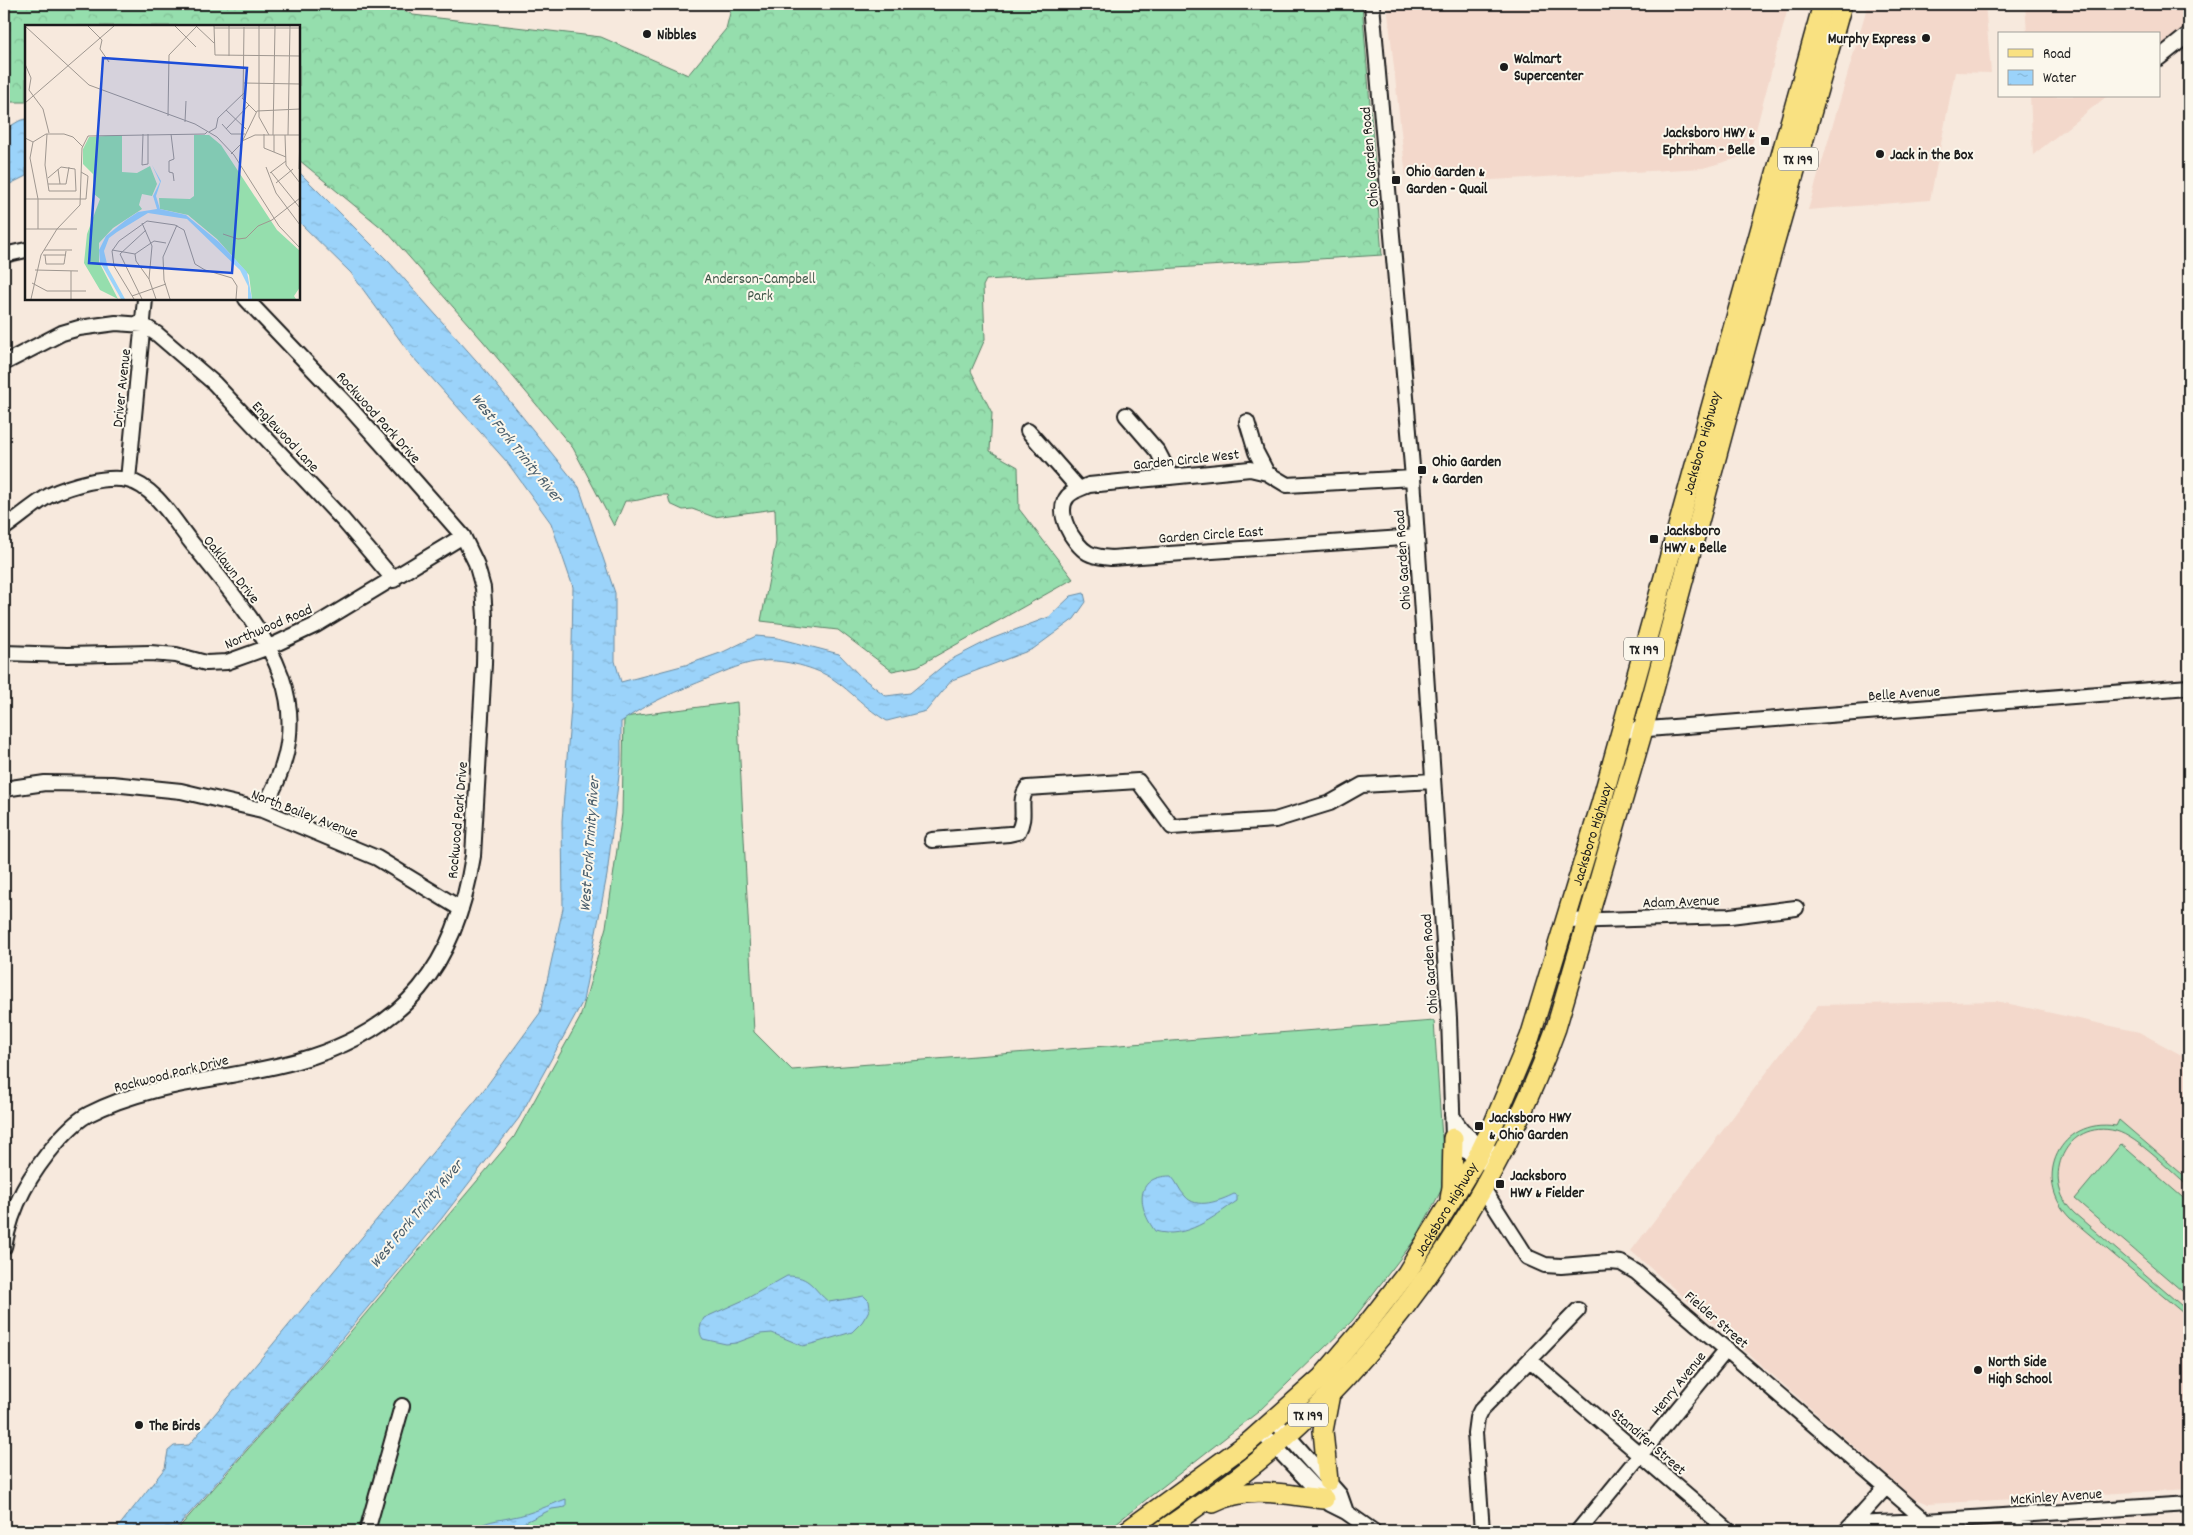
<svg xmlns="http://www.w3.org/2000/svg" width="2193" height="1535" font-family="Dekko,sans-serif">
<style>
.built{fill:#f3d8cb}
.grass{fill:#95dead;stroke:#587d64}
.forest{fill:url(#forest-crowns);stroke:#587d64}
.water{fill:url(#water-ripples);stroke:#688aa1}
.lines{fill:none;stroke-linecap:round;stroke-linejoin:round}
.minor-casing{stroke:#1c1c1c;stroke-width:18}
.major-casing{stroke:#1c1c1c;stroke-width:22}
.minor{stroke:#fbf7ec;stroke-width:14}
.major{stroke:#f9e181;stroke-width:19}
.poi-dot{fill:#1c1c1c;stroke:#fbf7ec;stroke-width:2}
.labels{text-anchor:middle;stroke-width:4;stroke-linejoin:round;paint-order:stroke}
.shield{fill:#fbf7ec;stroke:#5f5e5a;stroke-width:1}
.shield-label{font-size:14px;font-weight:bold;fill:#1c1c1c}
.poi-label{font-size:15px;font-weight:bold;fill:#1c1c1c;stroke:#fbf7ec;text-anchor:start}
.street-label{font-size:15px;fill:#1c1c1c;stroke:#fbf7ec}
.park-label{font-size:15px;fill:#405648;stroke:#fbf7ec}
.water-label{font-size:16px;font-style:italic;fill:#485c6a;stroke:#fbf7ec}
.inset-road{fill:none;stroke:#9f9790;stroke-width:1}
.view{fill:#1d4ed8;fill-opacity:0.15;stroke:#1d4ed8;stroke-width:2.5}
.inset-edge{fill:none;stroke:#1c1c1c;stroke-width:2.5}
</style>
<defs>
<pattern id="forest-crowns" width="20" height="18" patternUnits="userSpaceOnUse" patternTransform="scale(1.25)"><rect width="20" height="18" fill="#95dead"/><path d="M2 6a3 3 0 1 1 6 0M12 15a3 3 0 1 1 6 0" fill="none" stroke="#80be94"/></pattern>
<pattern id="water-ripples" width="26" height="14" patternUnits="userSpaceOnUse" patternTransform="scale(1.25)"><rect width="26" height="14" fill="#9bd3fa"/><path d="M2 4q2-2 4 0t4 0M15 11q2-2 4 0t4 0" fill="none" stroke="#85b5d6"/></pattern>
</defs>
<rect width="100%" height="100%" fill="#f7e9dd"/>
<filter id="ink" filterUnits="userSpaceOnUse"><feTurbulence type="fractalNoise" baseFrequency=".02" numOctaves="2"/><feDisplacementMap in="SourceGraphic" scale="10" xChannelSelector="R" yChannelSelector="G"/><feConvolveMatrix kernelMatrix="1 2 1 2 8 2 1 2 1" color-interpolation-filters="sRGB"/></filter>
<g filter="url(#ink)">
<path class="built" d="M1387 4H1789L1753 141 1745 156 1703 168 1492 180 1406 177Z
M1868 4H1985L1991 73 1955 72 1930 200 1808 210Z
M2025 4H2189V30L2159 54V34H2027Z
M2030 96H2107L2033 155Z
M1996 1001 2139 1032 2189 1059V1489L1928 1504 1913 1498 1631 1251 1818 1005Z"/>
<path class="grass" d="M737 702 754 1032 792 1070 1434 1021 1445 1183 1416 1238 1352 1321 1258 1412 1106 1531H176L341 1343 514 1137 580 1018 606 927 622 814 624 717Z
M2119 1120 2189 1180V1187C2171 1172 2138 1137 2116 1131 2066 1118 2039 1179 2074 1213L2189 1312V1318L2070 1218C2031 1178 2060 1117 2116 1126Z
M2121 1144 2189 1203V1297L2075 1199Z"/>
<path class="forest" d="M4 4H392L413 15 601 37 688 75 726 29 732 5 1362 4 1382 255 986 280 983 286 985 339 971 371 992 413 990 451 1018 467 1019 509 1073 579 918 666 892 671 838 630 761 621 776 542 775 509 714 517 692 509 683 510 670 504 668 495C650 494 643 502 625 501L614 526 573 448 483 341 388 233 299 160V26H26V102H11L4 106Z"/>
<path class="water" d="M26 119V176L4 187V130L19 121Z
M299 172 390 263 483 368 579 487 615 593V661L621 682 689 664 723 652 756 636 778 638 839 654 860 676 886 696 910 693 950 660 991 639 1049 617 1071 596 1084 593 1086 602 1074 619 1033 649 952 680 926 711 887 721C866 709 852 692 833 679 817 668 783 659 763 661 745 662 726 671 709 678 678 691 648 702 621 722V759L607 875 583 1001 519 1118 442 1218 314 1372 174 1531H115L165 1468 168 1451 174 1446 189 1445 477 1099 540 1013 563 908 562 821 571 707 573 587 551 523 507 462 411 355 351 273 299 222Z
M1171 1176C1177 1182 1179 1190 1185 1196 1196 1210 1220 1201 1234 1194L1237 1195V1201C1213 1217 1186 1240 1155 1231 1138 1208 1133 1176 1171 1176Z
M787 1276C812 1276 812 1289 829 1302L864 1296 869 1301 870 1308 867 1314 862 1322 852 1332 815 1343 803 1346 772 1333 760 1334 736 1343 726 1344 703 1339C698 1332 700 1325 704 1318L746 1299Z
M566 1499V1507L552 1509 507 1531H472C485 1520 497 1521 513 1517 531 1514 549 1505 566 1499Z"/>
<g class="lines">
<defs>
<path id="minor" d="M1372 4 1413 478 1449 1018 1453 1138 1466 1151 1484 1162
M2159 58 2189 34
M4 255 26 250
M4 363 62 333 79 328 116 323 143 325 157 334 214 383 343 520 394 580
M1126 415 1158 452 1171 477
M1247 422 1256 452 1267 473
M1028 431 1079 489
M1413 478 1287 485 1267 473 1250 469 1089 485C1082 488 1074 490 1068 496 1054 512 1073 544 1088 553 1095 557 1103 557 1111 558L1417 537
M128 480 145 299
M4 528C19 518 34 504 50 495 69 486 106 475 127 480 155 486 174 521 191 542 259 627 330 699 262 810
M4 653 67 655 150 653 176 655 206 663 227 662 269 647 316 625 463 536
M1622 731 2189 687
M4 789 45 783 112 784 181 791 262 810 377 858 461 909
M932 840 1009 834 1018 832C1028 814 1017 803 1027 788L1138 781 1172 827 1275 820 1330 803 1362 785 1433 781
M1567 921 1730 916 1796 908
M1452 1115C1463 1137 1479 1145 1500 1156
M1482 1187 1527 1257 1545 1265 1561 1266 1610 1262 1621 1263 1636 1272 1926 1521
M4 1247C12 1204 30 1174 58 1141 66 1132 77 1120 89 1114 154 1081 228 1080 297 1061 406 1031 456 965 473 856L484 664 485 617 483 588 476 563 463 536 414 480 348 406 246 299
M1530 1360 1729 1531
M1274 1420 1340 1495 1346 1512
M1261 1432 1330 1504 1346 1512 1373 1531
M2023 1515 2024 1531
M1852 1524 1926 1521 2189 1504
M367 1531 402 1406
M1482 1531 1475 1433 1477 1418 1481 1410 1578 1310
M1578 1531 1727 1349
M1846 1531 1886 1487"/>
<g id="major">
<path d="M1450 1199 1452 1187 1453 1138"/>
<path d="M1328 1481 1323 1431 1330 1394"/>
<path d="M1213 1503C1250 1484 1285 1495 1324 1499"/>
<path id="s1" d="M1127 1531 1249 1442 1322 1377 1368 1323 1407 1273 1477 1158 1494 1123 1530 1037 1601 804 1823 4"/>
<path d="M1162 1531C1201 1504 1241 1477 1277 1445 1403 1333 1499 1187 1556 1028L1643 730 1759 298 1842 4"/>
</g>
</defs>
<use href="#minor" class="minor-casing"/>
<use href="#major" class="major-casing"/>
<use href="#minor" class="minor"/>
<use href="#major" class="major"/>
</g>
</g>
<g class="poi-dot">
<circle cx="647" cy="34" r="5"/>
<circle cx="1926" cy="38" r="5"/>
<circle cx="1504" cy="67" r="5"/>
<rect x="1760" y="136" width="10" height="10" rx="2.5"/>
<circle cx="1880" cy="154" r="5"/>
<rect x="1391" y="175" width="10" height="10" rx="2.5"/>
<rect x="1417" y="465" width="10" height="10" rx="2.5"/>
<rect x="1649" y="534" width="10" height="10" rx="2.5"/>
<rect x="1474" y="1121" width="10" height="10" rx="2.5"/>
<rect x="1495" y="1179" width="10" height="10" rx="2.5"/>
<circle cx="1978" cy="1370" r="5"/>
<circle cx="139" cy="1425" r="5"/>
</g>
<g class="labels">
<g class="shield">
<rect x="1778" y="147.5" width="40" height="23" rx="4"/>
<rect x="1624" y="637.5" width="40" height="23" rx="4"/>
<rect x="1288" y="1403.5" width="40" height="23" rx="4"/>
</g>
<g class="shield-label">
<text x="1798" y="164">TX 199</text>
<text x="1644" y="654">TX 199</text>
<text x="1308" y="1420">TX 199</text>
</g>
<g class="poi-label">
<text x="657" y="39">Nibbles</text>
<text x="1916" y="43" text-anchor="end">Murphy Express</text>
<text x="1514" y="63">Walmart<tspan x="1514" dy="17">Supercenter</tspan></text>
<text x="1755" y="137" text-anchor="end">Jacksboro HWY &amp;<tspan x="1755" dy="17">Ephriham - Belle</tspan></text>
<text x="1890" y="159">Jack in the Box</text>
<text x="1406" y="176">Ohio Garden &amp;<tspan x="1406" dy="17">Garden - Quail</tspan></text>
<text x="1432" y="466">Ohio Garden<tspan x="1432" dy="17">&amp; Garden</tspan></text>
<text x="1664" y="535">Jacksboro<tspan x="1664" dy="17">HWY &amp; Belle</tspan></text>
<text x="1489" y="1122">Jacksboro HWY<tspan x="1489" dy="17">&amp; Ohio Garden</tspan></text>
<text x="1510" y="1180">Jacksboro<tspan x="1510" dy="17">HWY &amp; Fielder</tspan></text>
<text x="1988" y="1366">North Side<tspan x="1988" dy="17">High School</tspan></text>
<text x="149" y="1430">The Birds</text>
</g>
<g class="street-label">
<text transform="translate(1369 157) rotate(-95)" y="5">Ohio Garden Road</text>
<text transform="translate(121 388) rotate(-84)" y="5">Driver Avenue</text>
<text transform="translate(379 417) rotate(48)" y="5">Rockwood Park Drive</text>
<text transform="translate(286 436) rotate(47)" y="5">Englewood Lane</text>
<text dy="5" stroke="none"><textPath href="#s1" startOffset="1268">Jacksboro Highway</textPath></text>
<text transform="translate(1186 459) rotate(-6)" y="5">Garden Circle West</text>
<text transform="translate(1211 534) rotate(-4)" y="5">Garden Circle East</text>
<text transform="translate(1402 560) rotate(-94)" y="5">Ohio Garden Road</text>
<text transform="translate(232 569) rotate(52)" y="5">Oaklawn Drive</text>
<text transform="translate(268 626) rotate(-23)" y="5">Northwood Road</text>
<text transform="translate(1904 693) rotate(-4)" y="5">Belle Avenue</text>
<text transform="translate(305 813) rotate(21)" y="5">North Bailey Avenue</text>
<text transform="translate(457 820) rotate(-85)" y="5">Rockwood Park Drive</text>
<text dy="5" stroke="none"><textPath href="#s1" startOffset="862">Jacksboro Highway</textPath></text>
<text transform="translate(1681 901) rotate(-2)" y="5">Adam Avenue</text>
<text transform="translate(1429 964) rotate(-94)" y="5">Ohio Garden Road</text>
<text transform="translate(171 1073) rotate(-14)" y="5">Rockwood Park Drive</text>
<text dy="5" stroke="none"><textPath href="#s1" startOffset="458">Jacksboro Highway</textPath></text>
<text transform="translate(1717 1319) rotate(41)" y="5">Fielder Street</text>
<text transform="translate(1678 1383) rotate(-51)" y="5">Henry Avenue</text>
<text transform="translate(1649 1441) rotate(41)" y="5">Standifer Street</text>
<text transform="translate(2056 1496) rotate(-4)" y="5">McKinley Avenue</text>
</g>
<g class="park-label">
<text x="760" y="283">Anderson-Campbell<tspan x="760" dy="17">Park</tspan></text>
</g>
<g class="water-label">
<text transform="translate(518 447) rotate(51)" y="6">West Fork Trinity River</text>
<text transform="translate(588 844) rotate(-86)" y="6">West Fork Trinity River</text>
<text transform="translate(415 1213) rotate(-50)" y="6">West Fork Trinity River</text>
</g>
</g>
<g transform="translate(25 25)">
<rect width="275" height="275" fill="#f7e9dd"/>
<path d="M169 110H184L196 120 252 205 275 226V262L269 271 271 274H227L224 250 192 214 163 190 135 184 134 173 165 174 169 171Z" fill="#95dead"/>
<path d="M97 110V147L112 148 125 141 132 159 127 171 117 169 114 180 117 184 88 203 74 218V237L93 274 75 265 59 238 62 209 75 174 69 169 68 149 58 139V124L64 112Z" fill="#95dead"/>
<path d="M127 140 136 156 131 171 135 184 161 190 194 217 222 247 227 274H223V261L215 245 162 194 123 188 92 207 84 213 79 226 83 243 100 274H96L75 237 74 225 81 211 101 195 113 187 132 184 128 171 135 157Z" fill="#9bd3fa"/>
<path class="inset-road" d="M0 1 64 60 170 99 192 112 209 130 254 201 275 223M63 1 77 15 75 24 84 37M150 1 171 22M171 1 189 18M189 1 190 30 275 31M234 1V92L244 110M189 3H275M204 31V1M0 39 6 53 4 65 18 84 24 108M219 58 275 59M217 73 231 87M218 74 219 2M0 78 89 1M201 85 221 104M143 91 144 30 172 1M160 97 161 76M197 99 206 109H220M201 104 224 80M184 107 191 103 193 93 219 68M22 109 20 140 24 166H51L50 144 36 142 23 153M146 109 149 134 144 136V147L148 148 149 156M239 109V123L261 132M248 110 250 1M260 110 261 140 275 158M263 110 265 1M0 113 8 117 21 109H39L48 112 58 122M217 116 230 110H275M8 117 5 133 13 174V204M249 127V110M206 129 216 119 232 86 275 84M117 140 123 139V109M117 140 118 109M241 142 251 168 275 200M33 144 35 159M274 144 275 110M246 147 275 183M245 148 261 136M251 158 268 144M23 159H41L44 142M0 174H61L63 151 56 147M117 198 127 221 124 254 131 274M0 204H52M198 209 213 214 221 213 233 201 247 195 275 173M19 225H47M87 225 110 229M110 229 129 216 141 218M110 229 111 236 124 254M18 230H41M20 230 21 239H39L41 226M10 245 53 246M7 258 22 266H61M107 271 141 259M6 274 16 230 32 204 55 180 57 123 63 111 180 109 183 106M46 274V246M109 274 89 241 87 226 94 216 122 196 150 200 159 205 170 239 180 245 207 253 212 261 211 274M117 274 95 229 121 205M145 274 139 255 138 232 152 200"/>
<path class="view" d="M78 33 222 43 207 248 64 238Z"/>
<rect width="275" height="275" class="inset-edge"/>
</g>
<rect width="2193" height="1535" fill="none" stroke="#fbf7ec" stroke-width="20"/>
<rect x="10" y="10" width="2173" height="1515" fill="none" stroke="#1c1c1c" stroke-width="2" filter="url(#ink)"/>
<rect x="1998" y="32" width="162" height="65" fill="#fbf7ec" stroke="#a29f99"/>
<rect x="2008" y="49" width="25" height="8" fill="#f9e181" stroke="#a29f99"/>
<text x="2043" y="58" font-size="15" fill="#1c1c1c">Road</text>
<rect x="2008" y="70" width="25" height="15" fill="url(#water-ripples)" stroke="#a29f99"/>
<text x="2043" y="82" font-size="15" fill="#1c1c1c">Water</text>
</svg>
